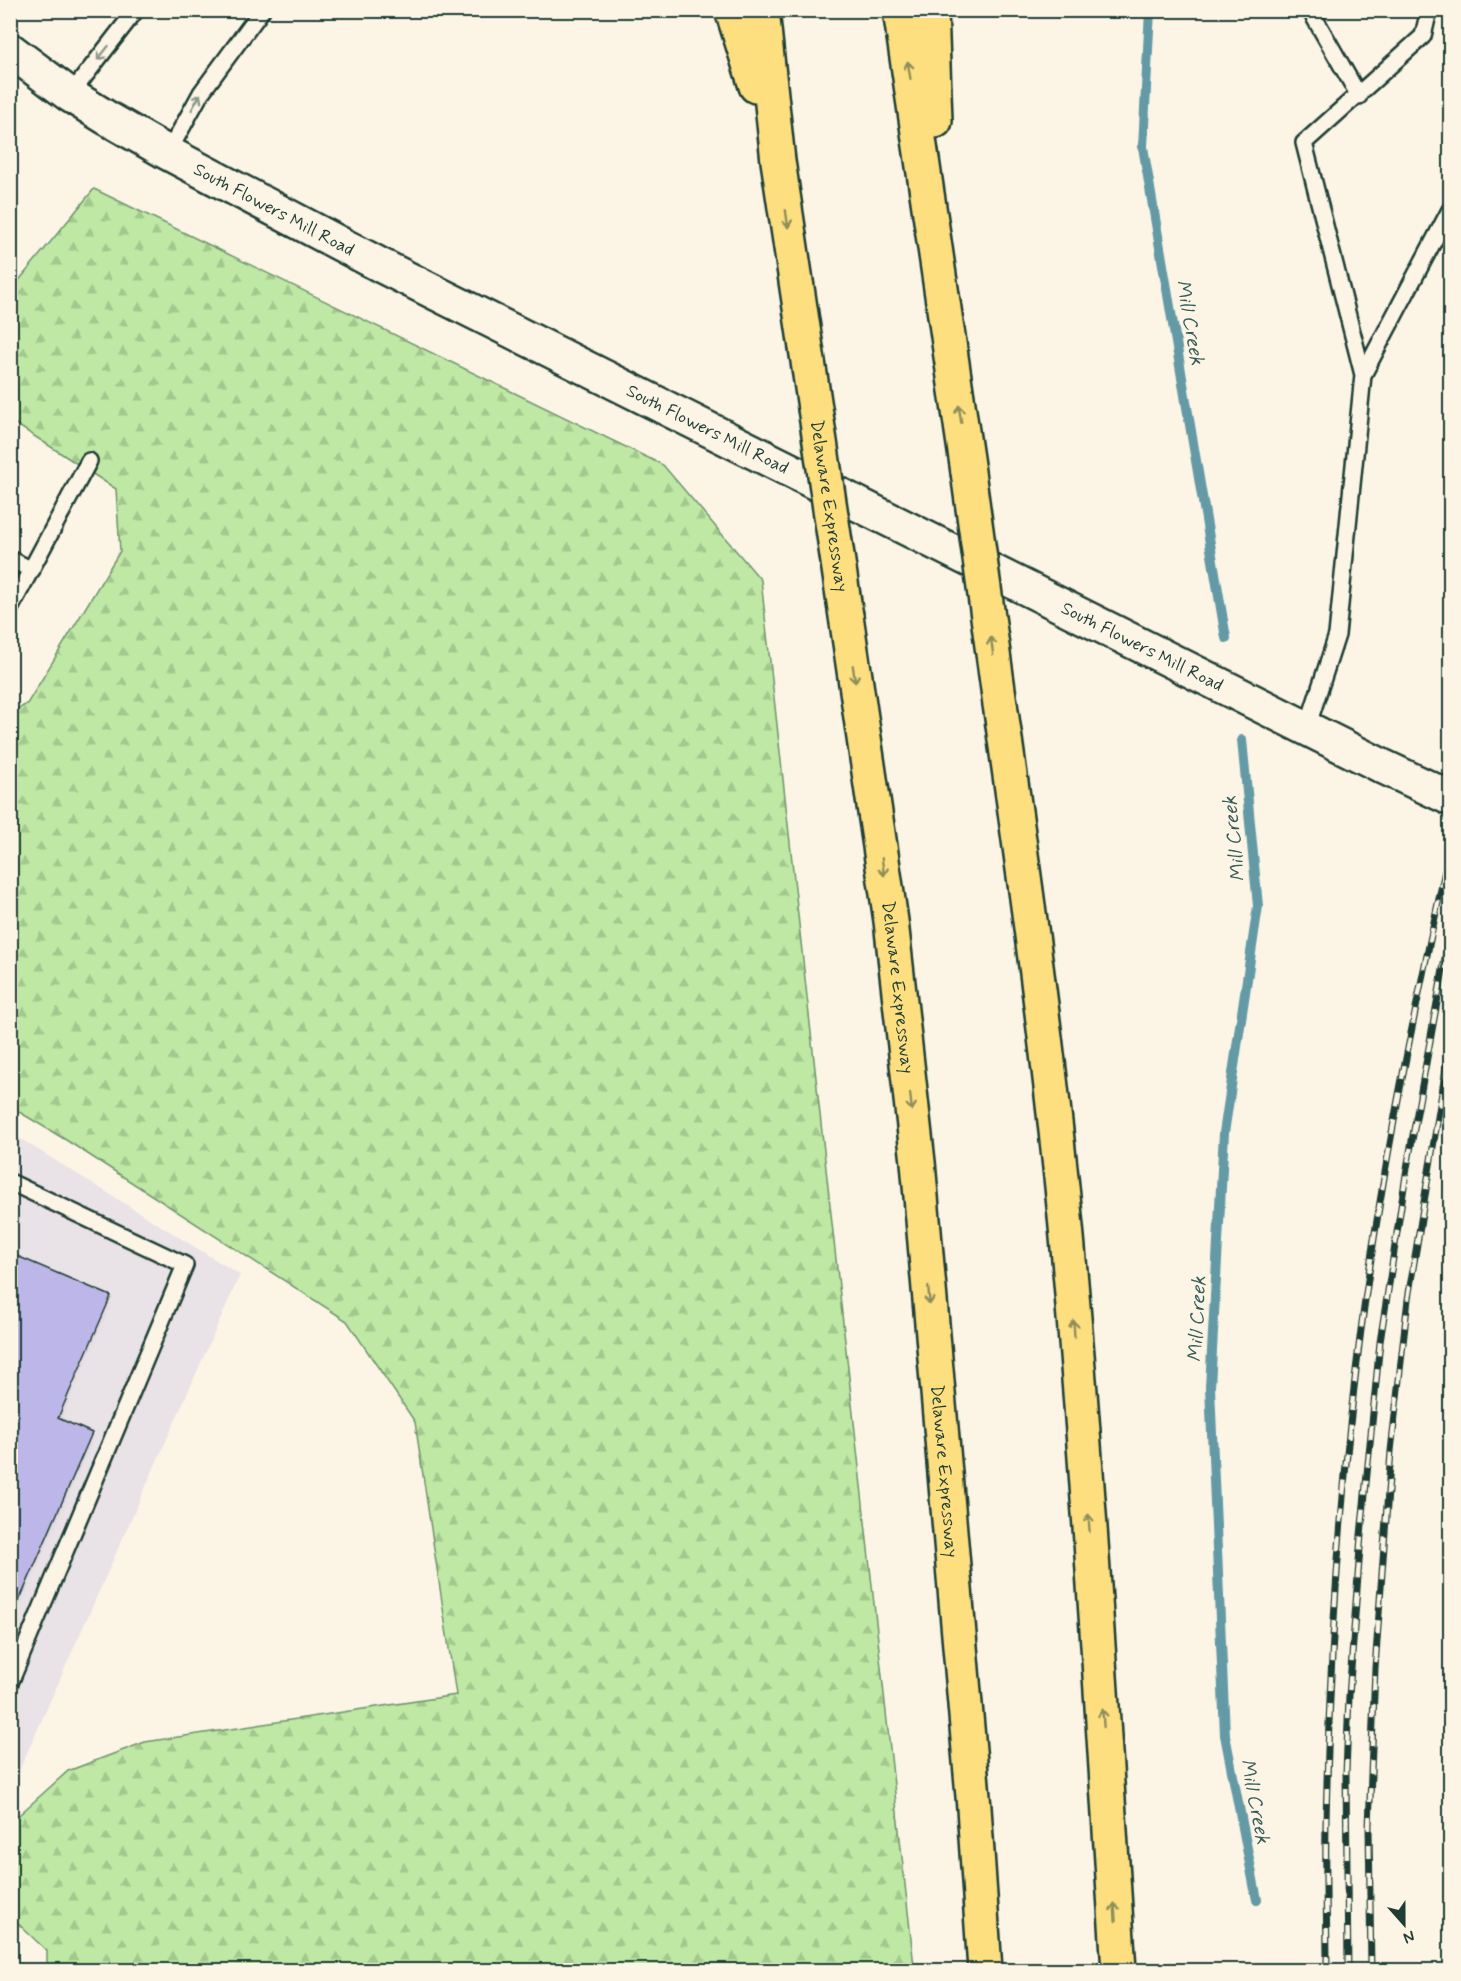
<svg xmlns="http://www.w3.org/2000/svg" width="1461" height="1981" font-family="Mynerve,sans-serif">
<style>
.built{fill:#e9e2e6}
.forest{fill:url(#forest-firs);stroke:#6e926c;stroke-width:1.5}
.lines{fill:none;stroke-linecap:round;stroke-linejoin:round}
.stream{stroke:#639aa6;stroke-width:10}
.building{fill:#bdb7e9;stroke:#1f3d34;stroke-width:1.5;filter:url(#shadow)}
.service-casing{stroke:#1f3d34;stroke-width:20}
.secondary-casing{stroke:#1f3d34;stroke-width:38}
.motorway-casing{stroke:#1f3d34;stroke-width:38}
.service{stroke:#fcf5e5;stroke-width:15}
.secondary{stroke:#fcf5e5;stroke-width:33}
.motorway{stroke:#fedf80;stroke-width:33}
.rail-casing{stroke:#1f3d34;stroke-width:7}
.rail{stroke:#fcf5e5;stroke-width:4.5;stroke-dasharray:14;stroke-linecap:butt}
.motorway-bridge-casing{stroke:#1f3d34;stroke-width:38;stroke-linecap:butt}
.motorway-bridge{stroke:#fedf80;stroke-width:33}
.oneway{stroke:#8e998c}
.oneway2{stroke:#8e8e5a}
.labels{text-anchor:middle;stroke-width:6;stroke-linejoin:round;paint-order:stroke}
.street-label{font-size:18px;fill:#1f3d34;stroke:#fcf5e5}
.water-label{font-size:20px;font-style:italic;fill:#365c5a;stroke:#fcf5e5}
</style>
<defs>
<pattern id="forest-firs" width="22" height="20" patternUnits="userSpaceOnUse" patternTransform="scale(1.5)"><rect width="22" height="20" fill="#bee8a4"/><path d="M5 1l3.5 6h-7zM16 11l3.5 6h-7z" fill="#a3c88e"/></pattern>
<filter id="shadow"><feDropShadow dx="-5.5" dy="5.5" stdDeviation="3" flood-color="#0004"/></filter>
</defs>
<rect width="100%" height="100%" fill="#fcf5e5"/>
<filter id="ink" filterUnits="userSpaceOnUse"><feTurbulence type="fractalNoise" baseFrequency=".0167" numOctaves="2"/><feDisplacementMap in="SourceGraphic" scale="12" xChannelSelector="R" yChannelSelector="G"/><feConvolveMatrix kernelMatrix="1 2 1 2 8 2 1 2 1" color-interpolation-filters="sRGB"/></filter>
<g filter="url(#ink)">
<path class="built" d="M11 1133 240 1275 11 1789Z"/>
<path class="forest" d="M94 189 663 465 761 580 914 1966 913 1970H47V1951L11 1917 10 1823 68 1771 145 1742 456 1695 415 1422 347 1321 66 1140 11 1107V713L27 704 120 551 116 489 11 421V290Z"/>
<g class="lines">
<path class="stream" d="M1150 10 1143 147 1226 638
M1242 740 1258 906 1224 1133 1210 1387 1225 1735 1257 1900"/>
</g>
<path class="building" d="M10 1253 111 1296 58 1418 92 1433 10 1622Z"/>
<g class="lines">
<defs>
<path id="service" d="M1310 10 1359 96
M70 95 136 10
M168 153 201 93 262 10
M1363 375 1450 210
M10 559 32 570
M10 609 89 461
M1307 728 1337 635 1363 375 1304 143 1423 36 1429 10
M10 1182 185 1265 10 1683"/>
<g id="secondary">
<path id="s1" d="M10 50 70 95 107 118 168 153 382 266 1384 767 1450 798"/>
</g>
<g id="motorway">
<path d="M732 10 756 86"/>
<path d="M762 10 778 161 815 408"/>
<path d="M900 10 968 472"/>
<path d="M931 10 935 121"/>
<path id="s2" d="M846 616 891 921 918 1162 974 1808 985 1970"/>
<path d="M1000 704C1025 881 1050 1058 1067 1237 1089 1481 1103 1726 1119 1970"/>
</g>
</defs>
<use href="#service" class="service-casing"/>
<use href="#secondary" class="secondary-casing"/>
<use href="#motorway" class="motorway-casing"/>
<use href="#service" class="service"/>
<use href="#secondary" class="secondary"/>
<use href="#motorway" class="motorway"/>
<defs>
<path id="rail" d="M1327 1970C1327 1921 1325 1872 1326 1823 1329 1680 1337 1538 1353 1397 1373 1212 1410 1030 1450 848
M1348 1970 1346 1773 1349 1696 1361 1535 1380 1342 1407 1168 1450 931
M1371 1970 1369 1827 1375 1668 1391 1451 1408 1299 1450 1044"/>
</defs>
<use href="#rail" class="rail-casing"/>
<use href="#rail" class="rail"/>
<defs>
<g id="motorway-bridge">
<path id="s3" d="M815 408 846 616"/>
<path d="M968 472 1000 704"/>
</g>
</defs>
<use href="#motorway-bridge" class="motorway-bridge-casing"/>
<use href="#motorway-bridge" class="motorway-bridge"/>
</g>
<defs><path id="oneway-shaft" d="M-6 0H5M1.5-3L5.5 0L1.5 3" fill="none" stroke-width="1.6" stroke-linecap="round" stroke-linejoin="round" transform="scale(1.5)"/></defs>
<g class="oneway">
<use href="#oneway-shaft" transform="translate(103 53) rotate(128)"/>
<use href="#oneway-shaft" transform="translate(196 102) rotate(-61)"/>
</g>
<g class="oneway2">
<use href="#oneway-shaft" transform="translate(909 70) rotate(-99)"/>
<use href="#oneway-shaft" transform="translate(787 219) rotate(82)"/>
<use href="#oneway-shaft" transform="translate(960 414) rotate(-98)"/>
<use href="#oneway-shaft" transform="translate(992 646) rotate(-98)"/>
<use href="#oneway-shaft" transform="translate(854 674) rotate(82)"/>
<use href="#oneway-shaft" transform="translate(883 867) rotate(82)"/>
<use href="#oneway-shaft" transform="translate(911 1102) rotate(84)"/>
<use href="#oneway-shaft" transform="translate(929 1296) rotate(85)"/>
<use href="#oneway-shaft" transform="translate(1074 1329) rotate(-94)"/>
<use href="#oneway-shaft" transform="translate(1089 1523) rotate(-94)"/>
<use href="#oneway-shaft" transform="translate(1103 1718) rotate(-94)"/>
<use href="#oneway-shaft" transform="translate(1115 1912) rotate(-94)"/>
</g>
</g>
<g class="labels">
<g class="street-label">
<text dy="6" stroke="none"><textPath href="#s1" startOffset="309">South Flowers Mill Road</textPath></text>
<text dy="6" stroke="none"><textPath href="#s1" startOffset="795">South Flowers Mill Road</textPath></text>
<text dy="6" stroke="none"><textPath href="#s3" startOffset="99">Delaware Expressway</textPath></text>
<text dy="6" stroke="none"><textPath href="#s1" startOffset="1281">South Flowers Mill Road</textPath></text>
<text dy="6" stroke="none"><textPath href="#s2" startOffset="375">Delaware Expressway</textPath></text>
<text dy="6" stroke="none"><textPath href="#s2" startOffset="861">Delaware Expressway</textPath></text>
</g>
<g class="water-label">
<text transform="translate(1191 322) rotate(80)" y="7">Mill Creek</text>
<text transform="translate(1233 839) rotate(-96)" y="7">Mill Creek</text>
<text transform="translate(1196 1319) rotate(-87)" y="7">Mill Creek</text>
<text transform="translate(1256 1801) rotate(79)" y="7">Mill Creek</text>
</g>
</g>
<rect width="1461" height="1981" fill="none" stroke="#fcf5e5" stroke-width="36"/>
<rect x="18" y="18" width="1425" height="1945" fill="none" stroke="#1f3d34" stroke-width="2" filter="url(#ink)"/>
<g transform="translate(1404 1924) rotate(159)" stroke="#fcf5e5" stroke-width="4.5" paint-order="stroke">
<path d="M0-4.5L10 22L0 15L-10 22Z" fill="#1f3d34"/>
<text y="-9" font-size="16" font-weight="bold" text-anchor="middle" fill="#1f3d34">N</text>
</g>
</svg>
